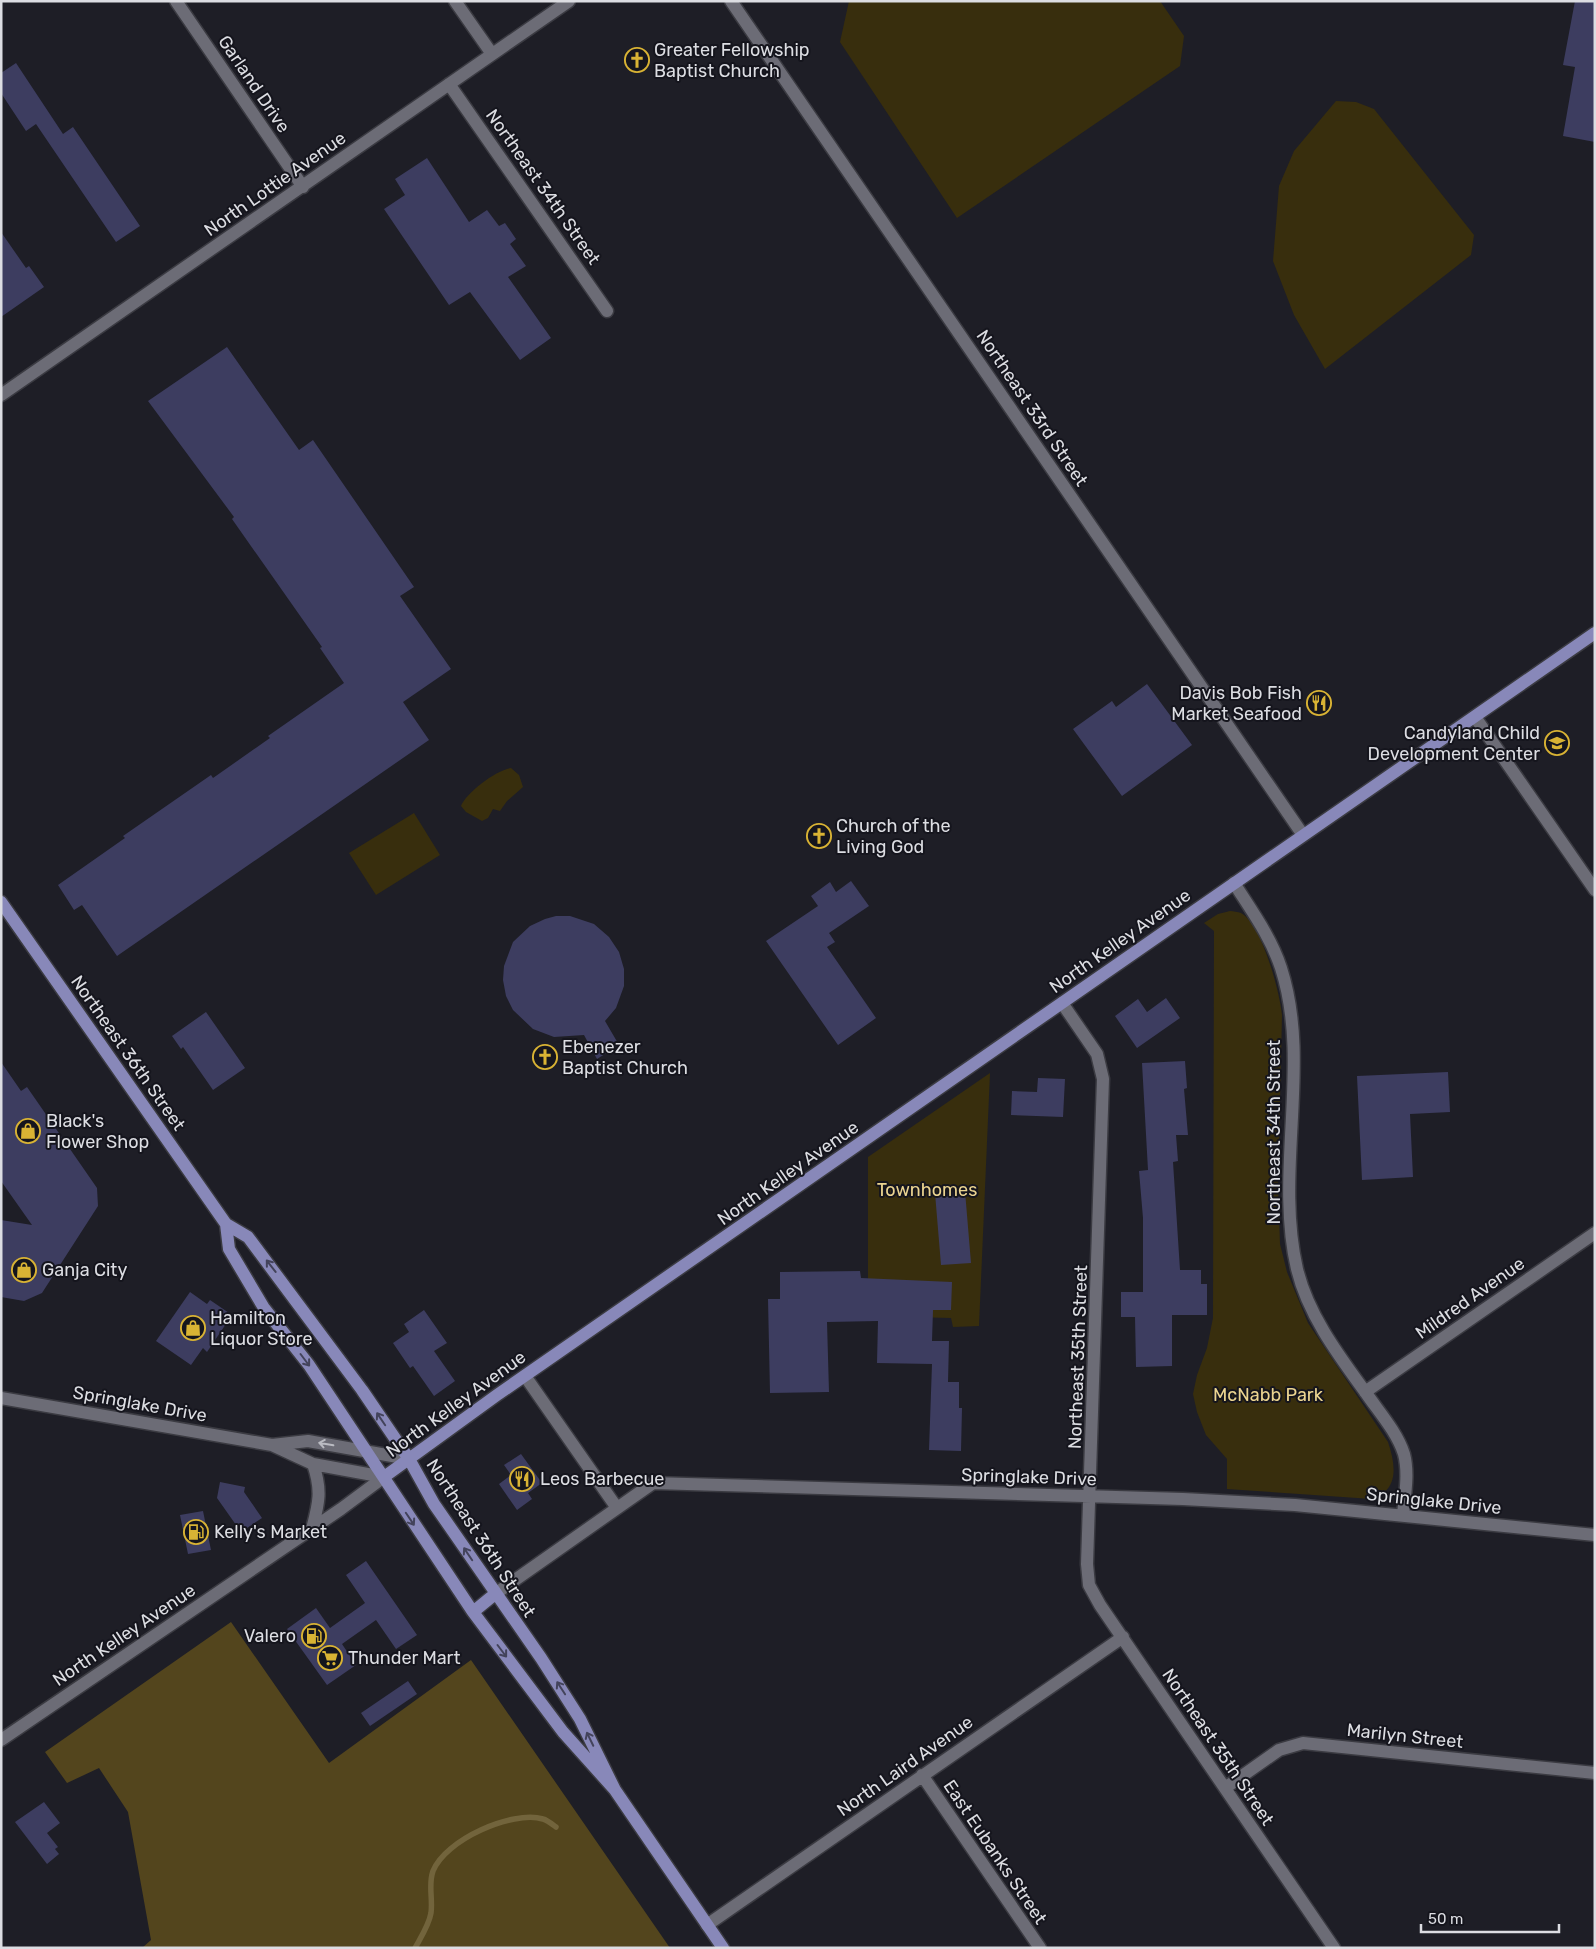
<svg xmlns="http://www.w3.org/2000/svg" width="1596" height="1949" font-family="Rubik,sans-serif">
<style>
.green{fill:#382e0d}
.forest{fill:#53451d}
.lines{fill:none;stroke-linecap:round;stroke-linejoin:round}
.stream{stroke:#72643c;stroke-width:5.5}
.building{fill:#3d3d60}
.minor-casing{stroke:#3b3b42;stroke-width:15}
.major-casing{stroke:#3b3b42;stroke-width:15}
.minor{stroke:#6c6c76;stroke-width:12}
.major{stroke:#8888b9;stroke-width:12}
.oneway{stroke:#43435b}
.oneway2{stroke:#babbc2}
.labels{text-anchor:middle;stroke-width:4;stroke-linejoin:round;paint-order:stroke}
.poi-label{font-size:18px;fill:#dcdde2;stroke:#15151d;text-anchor:start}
.street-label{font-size:18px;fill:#dcdde2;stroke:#15151d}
.park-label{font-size:18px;fill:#ebd490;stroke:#15151d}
</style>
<rect width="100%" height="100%" fill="#1e1e26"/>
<path class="green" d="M849 1H1160L1184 36 1180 66 957 218 840 42Z
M1336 101 1356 102 1374 109 1474 235 1471 255 1325 369 1294 315 1273 261 1279 186 1294 151Z
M511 768 519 775 523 787 507 801 500 811 493 809 488 818 482 821 466 812 461 806C466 793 496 770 511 768Z
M414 813 440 855 376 895 349 853Z
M1230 911C1233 911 1238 912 1241 913 1262 924 1280 993 1282 1015L1278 1185 1280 1244 1287 1272 1308 1323 1388 1442C1396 1466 1399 1490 1372 1499L1227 1489V1459L1206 1435 1197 1412 1193 1394 1197 1375 1207 1348 1213 1318 1214 931 1204 923 1218 914Z
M990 1073 979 1326 953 1327 951 1318 868 1316V1157Z"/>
<path class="forest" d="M231 1622 329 1763 471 1660 670 1948H142L151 1940 128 1812 99 1768 67 1783 45 1752Z"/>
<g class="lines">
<path class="stream" d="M415 1948C421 1937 429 1925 431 1913 433 1898 428 1885 433 1871 445 1840 512 1810 543 1819 547 1820 552 1824 556 1827"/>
</g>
<path class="building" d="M1575 1H1595V142L1563 136 1575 67 1563 65Z
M16 63 63 134 73 127 140 226 116 242 36 124 26 131 1 93V73Z
M427 158 469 222 487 210 499 226 505 223 516 239 510 244 526 266 508 277 551 338 520 360 470 292 449 305 384 209 405 195 395 179Z
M1 232 26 268 29 266 44 287 1 317Z
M227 347 299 450 313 440 414 587 400 596 451 669 403 702 429 740 117 956 82 905 74 910 58 885 125 838 123 836 211 775 213 778 270 738 268 736 344 683 320 648 322 647 232 519 234 517 148 401Z
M1147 684 1192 745 1122 796 1073 729 1112 701 1116 707Z
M851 881 869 906 829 933 835 942 827 947 876 1018 838 1045 766 941 818 906 811 896 830 882 836 892Z
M556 916H570L594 924 609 937 619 952 624 969V986L616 1008 605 1021 619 1045 597 1059 584 1035 554 1037 533 1029 513 1010 506 996 503 980 504 966 513 942 530 926 545 919Z
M1166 998 1180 1018 1137 1048 1115 1016 1138 999 1147 1012Z
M206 1012 245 1068 213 1090 183 1047 181 1049 172 1036Z
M1185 1061 1187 1088 1184 1089 1188 1135H1176L1178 1161 1173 1162 1180 1270H1201V1284H1207V1315H1172V1366L1136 1367 1135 1317H1121V1292H1143V1218L1139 1171 1148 1170 1142 1063Z
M1 1062 21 1091 27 1087 97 1188 98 1206 42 1293 24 1301 1 1297V1220L32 1225 1 1181Z
M1448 1072 1450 1112 1410 1114 1413 1177 1362 1180 1357 1076Z
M1038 1078 1065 1079 1063 1117 1011 1115 1012 1091 1037 1092Z
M965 1191 971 1263 941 1265 935 1193Z
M860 1271 861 1278 952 1282 951 1310H933L932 1341H949L948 1382H959V1408H962L961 1451 929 1450 932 1364 877 1363 878 1321 827 1322 829 1392 770 1393 768 1299H780V1272Z
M190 1292 207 1304 210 1300 232 1315 207 1352 203 1348 191 1365 156 1341Z
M424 1310 447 1343 434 1351 455 1381 434 1396 413 1366 410 1368 393 1343 409 1332 404 1324Z
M521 1454 542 1483 528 1493 532 1499 517 1510 499 1484 511 1475 504 1465Z
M220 1482 245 1487 244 1492 262 1518 241 1532 217 1498Z
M203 1511 211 1550 188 1554 180 1515Z
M366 1561 417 1635 396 1649 376 1620 342 1644 356 1665 327 1685 287 1629 316 1608 330 1628 365 1603 346 1575Z
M408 1681 417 1694 370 1726 361 1713Z
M44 1802 60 1823 47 1833 58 1847 55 1849 59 1854 47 1864 15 1822Z"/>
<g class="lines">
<defs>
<path id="minor" d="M176 1 303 187
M455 1 492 54
M731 1 1303 835
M449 84 607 311
M1 395 569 1
M1475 717 1595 890
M1234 883C1251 910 1271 937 1281 968 1312 1064 1274 1170 1297 1269 1308 1315 1339 1356 1366 1393 1379 1412 1397 1432 1404 1454 1409 1473 1405 1495 1403 1514
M1062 1003 1097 1054 1103 1079 1087 1564 1089 1585 1100 1605 1334 1948
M525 1376 617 1508
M1365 1392 1595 1233
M1 1398 272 1445 308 1441 409 1459
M272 1445 313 1464 384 1477
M312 1529C319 1503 322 1490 313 1464
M495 1594 653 1483 1183 1499 1295 1505 1595 1535
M1 1740 341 1509 384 1477
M922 1775 1040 1948
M1225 1788 1279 1750 1303 1743 1595 1773
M707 1925 1123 1637"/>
<path id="major" d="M1 902 226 1224 248 1237 362 1390 409 1459 434 1504 541 1658 580 1719 615 1790
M226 1224 229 1249 264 1308 309 1365 473 1612 563 1732 615 1790 723 1948
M384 1477 497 1395 1595 633
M473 1612 495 1594"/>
</defs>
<use href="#minor" class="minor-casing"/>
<use href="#major" class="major-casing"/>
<use href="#minor" class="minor"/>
<use href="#major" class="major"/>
</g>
<defs><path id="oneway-shaft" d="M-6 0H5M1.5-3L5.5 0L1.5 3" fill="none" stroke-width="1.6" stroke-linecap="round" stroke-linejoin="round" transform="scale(1.25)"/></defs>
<g class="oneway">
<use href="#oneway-shaft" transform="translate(271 1266) rotate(-128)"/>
<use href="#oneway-shaft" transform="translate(305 1360) rotate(53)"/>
<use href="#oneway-shaft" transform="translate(381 1419) rotate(-124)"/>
<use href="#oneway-shaft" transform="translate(410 1519) rotate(56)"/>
<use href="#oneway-shaft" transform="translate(468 1554) rotate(-124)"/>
<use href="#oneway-shaft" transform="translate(502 1651) rotate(53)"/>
<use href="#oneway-shaft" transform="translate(561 1688) rotate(-123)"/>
<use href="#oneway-shaft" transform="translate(590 1739) rotate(-116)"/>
</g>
<use class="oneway2" href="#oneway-shaft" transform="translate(326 1444) rotate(-170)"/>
<defs>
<symbol id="church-ring" viewBox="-11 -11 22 22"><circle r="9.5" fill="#15151d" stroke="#d9b334" stroke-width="1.5"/><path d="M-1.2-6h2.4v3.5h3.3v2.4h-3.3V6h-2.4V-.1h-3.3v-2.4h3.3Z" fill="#d9b334"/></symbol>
<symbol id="restaurant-ring" viewBox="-11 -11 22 22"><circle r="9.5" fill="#15151d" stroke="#d9b334" stroke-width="1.5"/><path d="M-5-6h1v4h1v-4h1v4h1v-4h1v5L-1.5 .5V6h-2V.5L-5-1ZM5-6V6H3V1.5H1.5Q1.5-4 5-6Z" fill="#d9b334"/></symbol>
<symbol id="school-ring" viewBox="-11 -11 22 22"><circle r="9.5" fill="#15151d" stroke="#d9b334" stroke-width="1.5"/><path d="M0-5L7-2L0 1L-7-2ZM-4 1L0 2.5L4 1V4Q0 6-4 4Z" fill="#d9b334"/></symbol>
<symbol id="shop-ring" viewBox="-11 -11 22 22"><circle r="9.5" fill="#15151d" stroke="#d9b334" stroke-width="1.5"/><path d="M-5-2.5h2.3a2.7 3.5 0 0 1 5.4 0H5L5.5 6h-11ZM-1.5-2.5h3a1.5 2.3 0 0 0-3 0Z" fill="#d9b334"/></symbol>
<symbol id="fuel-ring" viewBox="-11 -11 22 22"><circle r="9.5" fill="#15151d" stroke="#d9b334" stroke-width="1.5"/><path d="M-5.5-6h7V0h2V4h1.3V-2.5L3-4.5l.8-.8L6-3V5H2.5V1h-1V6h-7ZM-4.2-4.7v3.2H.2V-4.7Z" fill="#d9b334"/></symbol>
<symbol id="supermarket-ring" viewBox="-11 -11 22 22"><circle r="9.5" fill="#15151d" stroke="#d9b334" stroke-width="1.5"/><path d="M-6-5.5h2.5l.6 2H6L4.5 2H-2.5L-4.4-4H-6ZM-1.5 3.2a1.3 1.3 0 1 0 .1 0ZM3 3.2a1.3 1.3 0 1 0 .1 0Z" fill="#d9b334"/></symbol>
</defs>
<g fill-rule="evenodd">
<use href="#church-ring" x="623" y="46" width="28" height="28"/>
<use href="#restaurant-ring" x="1305" y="689" width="28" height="28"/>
<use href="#school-ring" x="1543" y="729" width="28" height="28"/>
<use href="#church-ring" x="805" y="822" width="28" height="28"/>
<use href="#church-ring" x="531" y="1043" width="28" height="28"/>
<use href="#shop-ring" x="14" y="1117" width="28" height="28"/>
<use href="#shop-ring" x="10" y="1256" width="28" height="28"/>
<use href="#shop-ring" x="179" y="1314" width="28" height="28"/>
<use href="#restaurant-ring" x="508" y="1465" width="28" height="28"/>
<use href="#fuel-ring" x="182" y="1518" width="28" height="28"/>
<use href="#fuel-ring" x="300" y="1622" width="28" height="28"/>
<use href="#supermarket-ring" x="316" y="1644" width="28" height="28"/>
</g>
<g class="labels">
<g class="poi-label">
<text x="654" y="56">Greater Fellowship<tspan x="654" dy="21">Baptist Church</tspan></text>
<text x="1302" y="699" text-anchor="end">Davis Bob Fish<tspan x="1302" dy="21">Market Seafood</tspan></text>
<text x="1540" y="739" text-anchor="end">Candyland Child<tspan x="1540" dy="21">Development Center</tspan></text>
<text x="836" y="832">Church of the<tspan x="836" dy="21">Living God</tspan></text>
<text x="562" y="1053">Ebenezer<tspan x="562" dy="21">Baptist Church</tspan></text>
<text x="46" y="1127">Black's<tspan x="46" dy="21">Flower Shop</tspan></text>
<text x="42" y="1276">Ganja City</text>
<text x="210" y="1324">Hamilton<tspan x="210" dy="21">Liquor Store</tspan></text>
<text x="540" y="1485">Leos Barbecue</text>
<text x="214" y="1538">Kelly's Market</text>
<text x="296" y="1642" text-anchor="end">Valero</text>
<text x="348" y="1664">Thunder Mart</text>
</g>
<g class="street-label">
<text transform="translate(254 84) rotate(56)" y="6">Garland Drive</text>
<text transform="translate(275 184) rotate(-35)" y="6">North Lottie Avenue</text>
<text transform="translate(543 187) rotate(55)" y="6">Northeast 34th Street</text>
<text transform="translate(1032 408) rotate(56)" y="6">Northeast 33rd Street</text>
<text transform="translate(1120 941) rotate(-35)" y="6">North Kelley Avenue</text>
<text transform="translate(128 1053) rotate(55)" y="6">Northeast 36th Street</text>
<text transform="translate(1274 1132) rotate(-90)" y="6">Northeast 34th Street</text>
<text transform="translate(788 1173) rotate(-35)" y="6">North Kelley Avenue</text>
<text transform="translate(1470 1298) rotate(-35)" y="6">Mildred Avenue</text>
<text transform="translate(1078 1357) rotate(-88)" y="6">Northeast 35th Street</text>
<text transform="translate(140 1404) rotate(10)" y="6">Springlake Drive</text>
<text transform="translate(456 1404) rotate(-36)" y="6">North Kelley Avenue</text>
<text transform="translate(1029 1477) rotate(2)" y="6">Springlake Drive</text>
<text transform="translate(1434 1501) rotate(6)" y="6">Springlake Drive</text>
<text transform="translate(481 1538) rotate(57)" y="6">Northeast 36th Street</text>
<text transform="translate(124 1635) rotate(-34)" y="6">North Kelley Avenue</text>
<text transform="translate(1405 1736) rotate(6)" y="6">Marilyn Street</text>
<text transform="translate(1218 1747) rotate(56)" y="6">Northeast 35th Street</text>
<text transform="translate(905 1766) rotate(-35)" y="6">North Laird Avenue</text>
<text transform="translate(995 1852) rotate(56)" y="6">East Eubanks Street</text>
</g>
<g class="park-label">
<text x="927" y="1196">Townhomes</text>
<text x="1268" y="1401">McNabb Park</text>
</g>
</g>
<rect width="1596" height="1949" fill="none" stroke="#dcdde2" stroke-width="5"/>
<path d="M1421 1924v8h138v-8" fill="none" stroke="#dcdde2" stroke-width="2.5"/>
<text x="1428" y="1924" font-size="15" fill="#dcdde2" stroke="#15151d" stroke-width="4" paint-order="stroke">50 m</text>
</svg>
